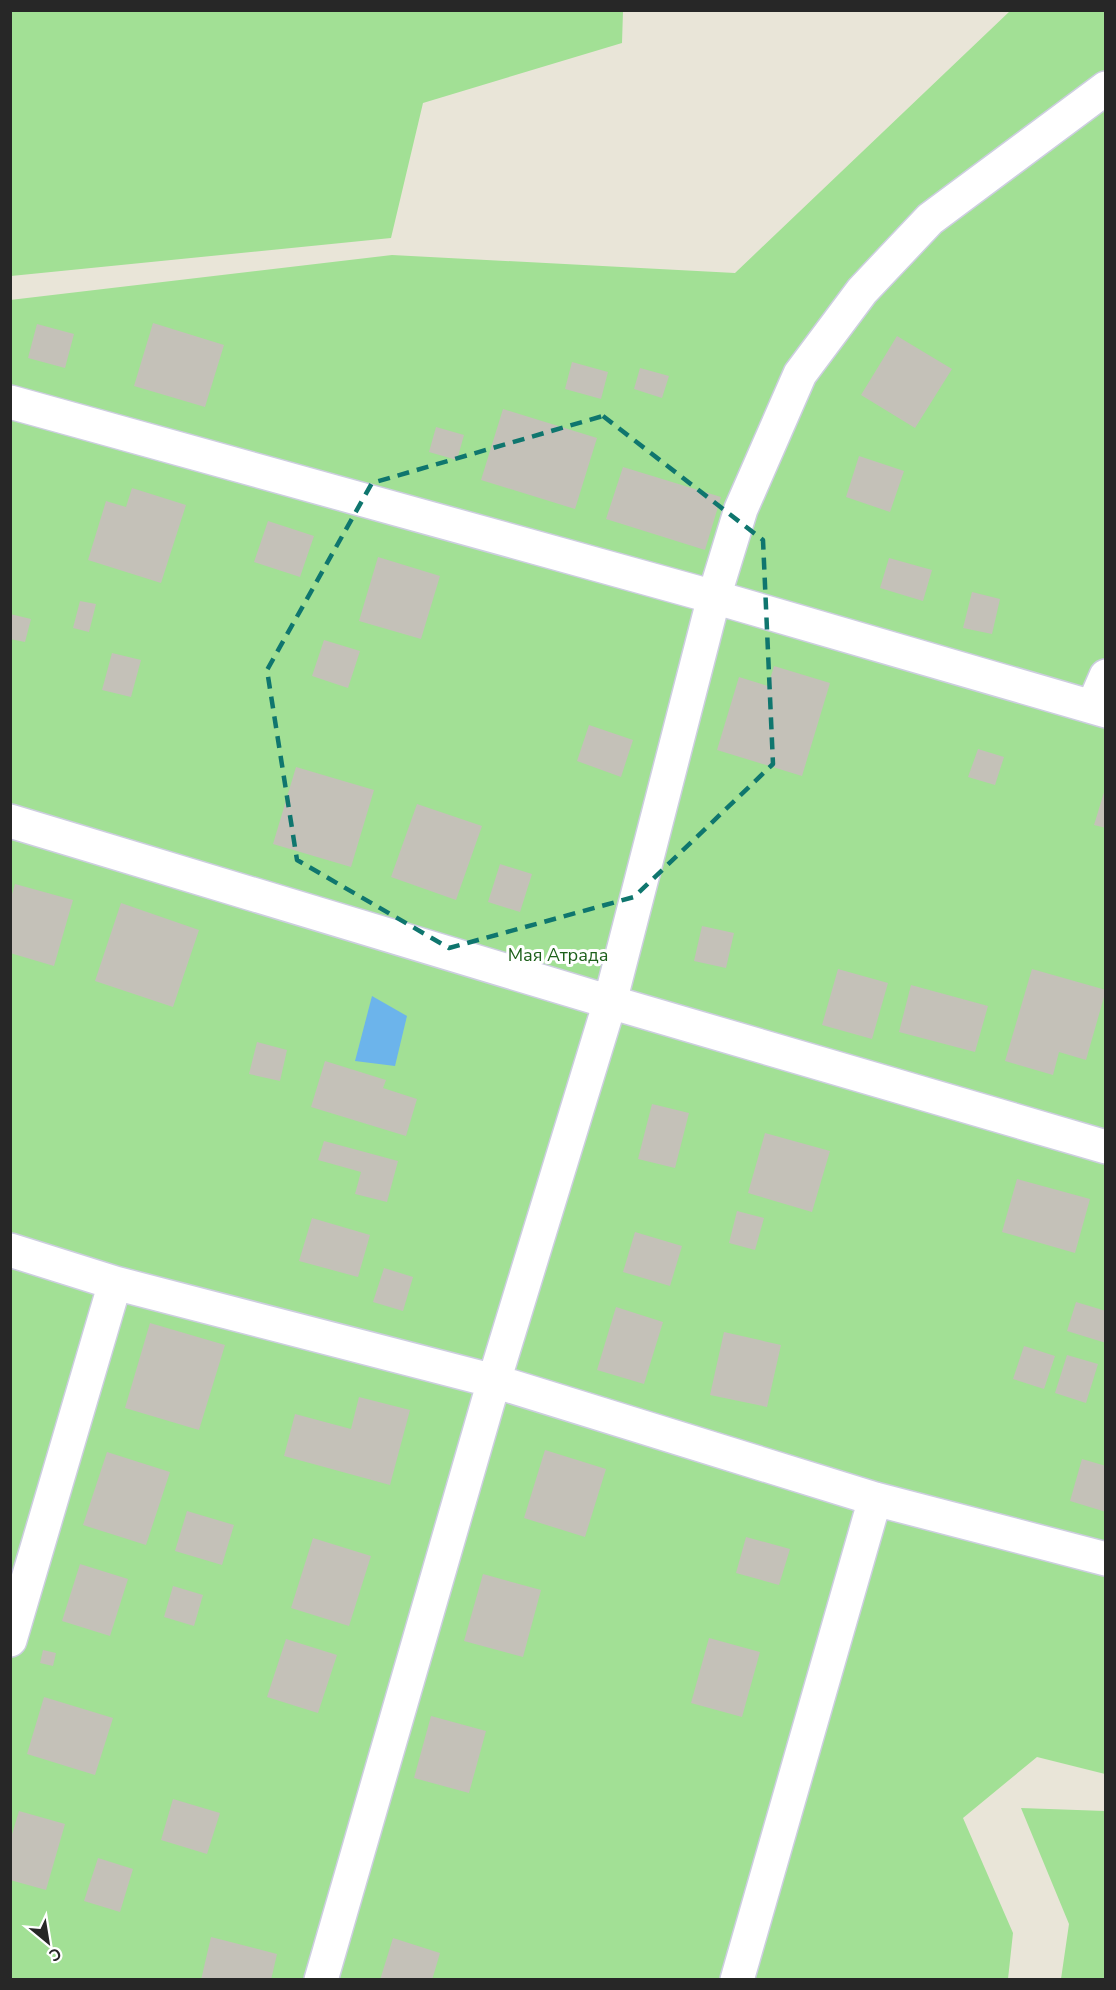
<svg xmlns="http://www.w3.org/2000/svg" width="1116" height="1990" font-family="'Nunito Sans',sans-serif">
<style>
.green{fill:#a2e095}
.water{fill:#6cb4eb}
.building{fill:#c4c1b8}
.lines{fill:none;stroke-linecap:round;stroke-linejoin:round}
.minor-casing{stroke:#cdcee0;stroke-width:36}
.minor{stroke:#fff;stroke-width:33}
.marked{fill:none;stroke:#0f766e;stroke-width:4.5;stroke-dasharray:12 8;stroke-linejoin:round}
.labels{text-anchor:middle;stroke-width:6;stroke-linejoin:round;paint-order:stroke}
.park-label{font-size:18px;fill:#1d601a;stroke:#fff}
</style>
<rect width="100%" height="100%" fill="#e9e5d8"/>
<path class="green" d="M11 10H623V11L622 43 423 103 391 238 11 276Z
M1010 11H1105V1774L1037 1757 963 1818 1013 1933 1008 1979H11L10 300 392 255 735 273Z
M1021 1808 1105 1811V1979H1061L1069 1924Z"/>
<path class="water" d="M372 996 407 1016 395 1066 355 1061Z"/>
<path class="building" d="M153 323 224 345 205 407 134 386Z
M37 324 74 334 65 368 28 358Z
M897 336 952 369 915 428 861 395Z
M572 362 608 372 601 399 565 389Z
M640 368 669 376 662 398 634 389Z
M503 409 597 438 575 509 481 480Z
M436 427 464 435 457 460 429 452Z
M859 456 904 471 890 512 846 497Z
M623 467 721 497 705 550 606 519Z
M132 488 186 505 161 583 88 560 106 501 126 507Z
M268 521 314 536 300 577 254 562Z
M378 557 440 576 421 639 359 621Z
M889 558 932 570 923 601 880 588Z
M972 592 1000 599 992 634 963 628Z
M80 601 96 604 89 632 73 628Z
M10 614 31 619 25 642 10 639Z
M324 640 360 651 348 688 312 676Z
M112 653 141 660 131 697 102 690Z
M774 666 830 683 802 776 717 750 739 677 768 686Z
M589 725 633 740 621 777 577 761Z
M978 749 1004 757 995 785 968 777Z
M296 767 374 790 351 867 273 844Z
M1105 789H1106V828L1094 825Z
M417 804 482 826 456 900 391 877Z
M500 864 532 874 520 912 488 902Z
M15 884 73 900 54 966 10 953V901Z
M121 903 199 930 173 1007 95 981Z
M702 926 734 933 726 968 694 961Z
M838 969 888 983 872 1039 822 1025Z
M1032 969 1106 990 1086 1060 1059 1052 1053 1075 1005 1061Z
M911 985 988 1006 975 1052 899 1032Z
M257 1042 287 1050 280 1081 249 1074Z
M325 1061 386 1080 383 1088 417 1099 406 1136 311 1107Z
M652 1104 689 1113 675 1168 638 1159Z
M765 1133 830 1151 812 1212 748 1193Z
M324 1141 398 1161 387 1202 355 1194 361 1172 318 1160Z
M1017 1179 1090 1199 1075 1253 1002 1232Z
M737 1211 764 1218 755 1250 729 1243Z
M312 1218 370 1235 358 1277 299 1261Z
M635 1232 682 1246 670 1286 623 1272Z
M384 1268 413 1277 403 1311 373 1302Z
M1076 1302 1106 1311V1343L1067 1331Z
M616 1307 663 1322 644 1384 597 1370Z
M150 1323 225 1345 199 1430 125 1408Z
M724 1332 781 1345 767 1407 710 1395Z
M1024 1346 1055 1356 1044 1389 1013 1379Z
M1067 1355 1098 1364 1086 1403 1055 1393Z
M359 1397 410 1410 390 1485 284 1456 295 1414 351 1429Z
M545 1450 606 1469 585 1537 524 1518Z
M107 1452 170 1472 146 1545 83 1525Z
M1082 1459 1106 1466V1512L1070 1501Z
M187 1511 234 1525 222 1565 175 1551Z
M746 1537 790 1549 779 1585 736 1573Z
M313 1538 371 1556 349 1626 291 1608Z
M80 1564 128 1579 110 1636 62 1621Z
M483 1574 541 1590 523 1657 464 1641Z
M173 1586 203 1595 194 1626 164 1617Z
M709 1638 760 1652 742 1717 691 1703Z
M286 1639 337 1655 318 1713 267 1697Z
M43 1650 56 1653 53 1666 40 1663Z
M44 1697 113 1718 95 1775 27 1754Z
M431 1716 486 1731 469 1793 414 1778Z
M173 1799 220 1813 207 1854 161 1840Z
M19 1811 65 1824 46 1890 10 1880V1841Z
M98 1858 133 1869 120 1912 84 1901Z
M211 1937 277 1954 271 1980H201Z
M393 1938 440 1953 432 1980H380Z"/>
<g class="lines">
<defs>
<path id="minor" d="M10 402 714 597 1106 711
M1093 706 1106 676
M10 821 610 1002 1106 1147
M10 1250 115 1283 494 1381 875 1499 1106 1559
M10 1640 115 1283
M321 1980 494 1381 610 1002 714 597 741 509 800 374 862 291 930 219 1106 88
M737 1980 875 1499"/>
</defs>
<use href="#minor" class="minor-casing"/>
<use href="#minor" class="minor"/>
</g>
<path class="marked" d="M603 416 763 540 773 764 634 897 449 948 297 860 267 670 372 483Z"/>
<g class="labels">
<g class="park-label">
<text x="558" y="961">Мая Атрада</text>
</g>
</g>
<rect width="1116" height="1990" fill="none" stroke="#272727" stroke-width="24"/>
<g transform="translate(48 1942) rotate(150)" stroke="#ffffff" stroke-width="4.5" paint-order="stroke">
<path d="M0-4.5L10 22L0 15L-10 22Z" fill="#272727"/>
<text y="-9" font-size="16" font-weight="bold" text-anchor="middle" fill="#272727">С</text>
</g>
</svg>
